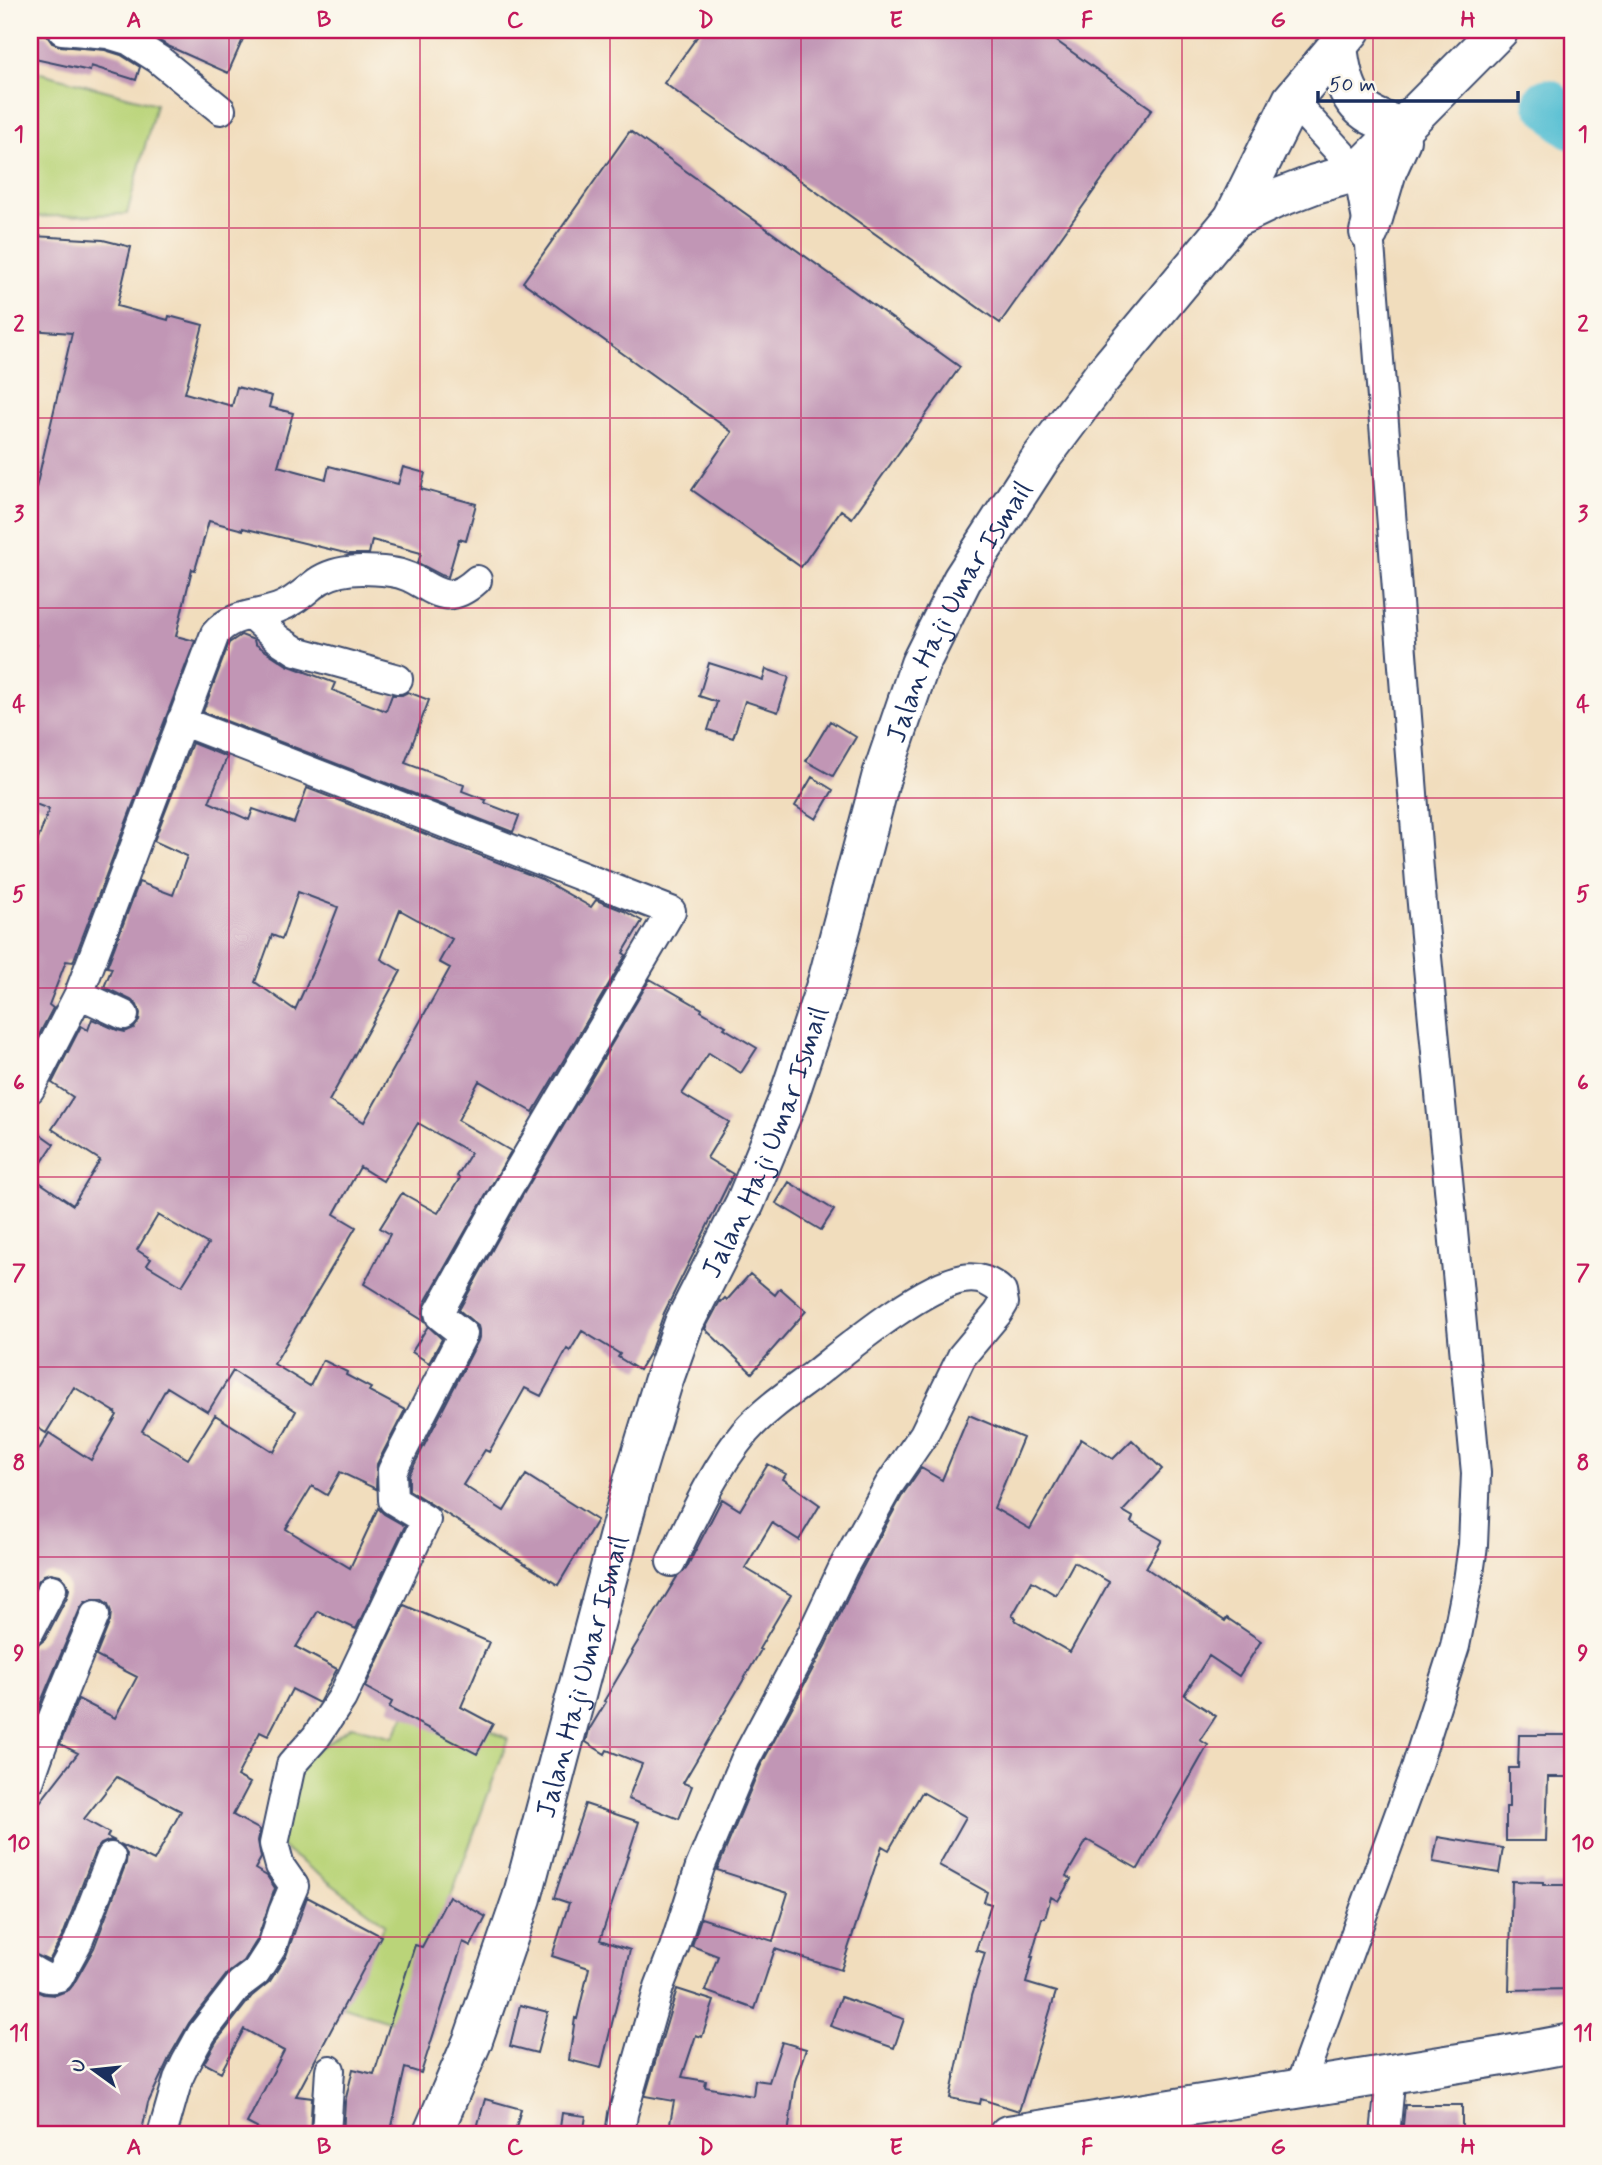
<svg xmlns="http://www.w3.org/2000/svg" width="1602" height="2165" font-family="Mynerve,sans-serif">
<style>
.green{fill:#bad479;stroke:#6a826c;stroke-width:2}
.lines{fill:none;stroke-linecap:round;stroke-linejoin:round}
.river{stroke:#56bfd3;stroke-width:47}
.building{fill:#c196b5;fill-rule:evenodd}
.street-casing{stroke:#3b496c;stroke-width:32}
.secondary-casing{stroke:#3b496c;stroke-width:42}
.street{stroke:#fff;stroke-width:28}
.secondary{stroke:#fff;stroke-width:38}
.grid{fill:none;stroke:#c2185b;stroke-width:2;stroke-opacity:0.55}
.labels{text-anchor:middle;stroke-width:5;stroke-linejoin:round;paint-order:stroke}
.street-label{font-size:28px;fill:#1b2f5e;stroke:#fbf7ec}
.neatline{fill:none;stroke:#c2185b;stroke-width:2.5}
.grid-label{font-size:23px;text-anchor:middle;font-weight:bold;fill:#c2185b}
</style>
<rect width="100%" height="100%" fill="#fbf7ec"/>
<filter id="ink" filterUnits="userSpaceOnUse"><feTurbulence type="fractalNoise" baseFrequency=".0143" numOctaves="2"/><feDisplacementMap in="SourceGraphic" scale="14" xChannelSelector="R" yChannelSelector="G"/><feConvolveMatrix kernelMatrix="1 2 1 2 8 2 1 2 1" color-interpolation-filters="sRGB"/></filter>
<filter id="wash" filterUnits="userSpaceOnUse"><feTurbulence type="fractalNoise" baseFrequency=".00686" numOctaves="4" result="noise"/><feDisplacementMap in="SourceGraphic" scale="28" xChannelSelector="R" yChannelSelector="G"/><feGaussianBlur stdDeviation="1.57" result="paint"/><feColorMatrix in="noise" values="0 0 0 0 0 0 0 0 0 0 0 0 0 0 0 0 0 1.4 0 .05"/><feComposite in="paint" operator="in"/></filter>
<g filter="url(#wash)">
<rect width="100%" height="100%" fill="#f1ddbd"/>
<path class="green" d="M30 70 156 104 127 214 30 217Z
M418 1691 508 1739 404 2026 341 2006 385 1924 279 1845 302 1760 352 1726 393 1737Z"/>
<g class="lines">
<path class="river" d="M1547 102 1572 126"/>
</g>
<g id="blocks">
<path class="building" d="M143 30H247L228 73 168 46Z
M702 30H1041L1152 109 1000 323 664 83Z
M30 32 47 36 52 43 60 46 105 50 121 55 140 67 136 80 91 66 90 71 30 58Z
M630 131 960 367 852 518 841 510 801 567 692 490 732 432 523 282Z
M33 236 103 240 131 247 117 306 168 320 169 316 203 325 185 393 232 406 237 387 272 396 269 407 293 413 278 466 326 479 329 466 398 484 403 467 425 473 421 489 476 504 466 541 459 539 448 577 441 575 418 563 421 553 372 540 369 554H349L243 528V530L209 521 195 570 192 569 176 636 195 641 73 962 66 961 49 1005 53 1008 30 1052V862L49 809 30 802V663L37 645 30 643V532L37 506 32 505 72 333 30 330V282Z
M241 635 254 640 255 644 287 665 335 683 332 690 386 711 392 695H402L408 692 429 700 405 763 464 785 462 791 486 800 485 803 519 816 513 832 203 712 229 643Z
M709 663 763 680 766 669 789 677 778 712 745 701 733 738 708 730 717 702 699 696Z
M830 721 856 737 833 776 806 761Z
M192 743 227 757 209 802 249 820 253 809 294 823 307 788 541 879 591 907 596 900 624 911 642 921 623 953 626 955 533 1112 479 1081 458 1120 511 1151 424 1304 423 1315 424 1321 364 1284 390 1234 380 1228 402 1193 438 1213 460 1178 457 1176 471 1153 418 1123 383 1181 360 1167 334 1214 356 1227 274 1364 310 1386 323 1360 347 1372 346 1375 371 1388 369 1391 405 1410 377 1464 376 1489 340 1472 327 1495 312 1486 286 1529 350 1568 378 1508 384 1514 405 1526 356 1629 318 1611 296 1647 337 1669 319 1703 292 1689 268 1736 260 1732 237 1776 250 1783 233 1815 260 1830 258 1841 261 1858 255 1869 267 1876 275 1888 257 1940 244 1961 227 1974 189 2023 171 2054 148 2103 141 2135H30V1988L43 1994 56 1995 69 1990 73 1985 94 1948 126 1863 127 1854 120 1844 154 1861 181 1811 117 1777 84 1819 109 1833 107 1837 115 1841H108L101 1844 95 1851 63 1935 49 1961 30 1952V1815L78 1753 60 1744 78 1699 115 1718 137 1677 96 1656 110 1621 111 1612 108 1604 101 1599H93L85 1602 80 1609 30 1728V1647L38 1645 45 1639 67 1597 69 1589 66 1581 60 1575 51 1573 44 1575 38 1581 30 1596V1464L49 1433 91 1460 117 1415 114 1413 115 1412 74 1387 46 1433 30 1423V1127L54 1144 32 1177 73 1205 100 1160 52 1129 73 1097 52 1083 81 1026 88 1030 92 1019 117 1030 125 1032 134 1028 139 1021 140 1013 137 1005 131 1000 104 987 112 968 107 967 139 882 173 895 187 856 154 841ZM298 892 338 907 316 964 295 1010 255 982 272 935 282 939ZM400 910 452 939 439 962 450 968 364 1122 329 1101 401 971 381 959ZM158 1215 208 1244 182 1286 147 1265 151 1259 137 1250ZM233 1371 296 1411 274 1452 215 1415 188 1459 142 1431 167 1387 208 1412Z
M812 777 833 790 816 819 795 806Z
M650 979 702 1009 701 1011 726 1026 724 1028 757 1048 741 1073 709 1053 682 1094 729 1122 707 1158 733 1174 664 1313 651 1350 639 1370 618 1357 620 1354 582 1331 570 1351 567 1349 541 1396 525 1388 489 1452 485 1450 463 1485 504 1511 526 1475 597 1520 558 1585 409 1490V1475L478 1341 480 1334 478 1326 459 1310 518 1203Z
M789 1182 834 1210 821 1230 776 1203Z
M750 1274 775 1295 780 1288 806 1311 752 1373 705 1329 720 1301 721 1302 725 1298 727 1300Z
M428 1326 442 1339 429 1363 412 1352Z
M969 1415 1023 1438 994 1508 1030 1529 1081 1439 1113 1459 1132 1440 1162 1469 1123 1511 1133 1517 1131 1522 1162 1540 1146 1568 1225 1621 1227 1618 1261 1641 1239 1676 1209 1656 1184 1695 1216 1716 1200 1740 1208 1745 1138 1869 1087 1840 1066 1876 1071 1879 1058 1901 1051 1897 1045 1918H1042L1031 1957H1033L1026 1983 1056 1992 1019 2111 981 2099 980 2104 950 2098 972 1995 985 1953 976 1950 991 1904 984 1902 987 1892 939 1865 966 1817 922 1792 889 1850 882 1846 841 1970 775 1949 755 2009 705 1991 718 1956 692 1946 701 1918 773 1941 788 1893 717 1870 760 1767 825 1646 858 1576 903 1494 921 1468 942 1480ZM1074 1562 1109 1582 1070 1652 1015 1620 1016 1618 1012 1616 1032 1581 1056 1595Z
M768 1464 786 1474 783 1479 820 1505 799 1540 772 1523 745 1568 791 1595 759 1649 761 1650 683 1783 692 1786 679 1819 628 1799 642 1764 607 1750 605 1754 586 1742 589 1730 606 1702 604 1701 633 1652 632 1651 677 1577 686 1569 722 1499 740 1510Z
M404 1605 489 1642 461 1707 493 1724 477 1754 389 1708 392 1702 365 1687Z
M1519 1735H1572V1777H1548L1546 1841H1506V1807H1509V1768H1518Z
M585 1804 639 1822 600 1940 630 1950 601 2068 569 2060 575 2018 577 2019 589 1968 552 1956 569 1903 554 1898Z
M1438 1837 1503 1848 1499 1873 1433 1862Z
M1512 1881 1543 1882V1885H1572V1989L1509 1990Z
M449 1896 486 1917 471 1946 463 1942 421 2073 405 2068 390 2135H343L345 2102 353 2069 374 2074 415 1945 422 1947Z
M307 1897 381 1936 296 2096 312 2098 310 2135H270L247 2123 284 2051 244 2029 221 2072 204 2063 216 2042 252 1996 270 1981 286 1956Z
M677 1989 714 2001 702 2037 696 2035 682 2077 706 2081 705 2087 753 2096 755 2080 769 2082 782 2042 806 2049 795 2081 788 2135H668L674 2101 645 2096Z
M841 1997 904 2019 894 2048 830 2026Z
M520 2005 548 2012 537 2053 510 2046Z
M485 2099 521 2109 514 2135H475Z
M1405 2105H1462V2135H1402Z
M562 2113 586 2116 583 2135H559Z"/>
</g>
</g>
<g filter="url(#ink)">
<use href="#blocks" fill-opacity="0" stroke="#3b496c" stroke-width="2"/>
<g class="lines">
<defs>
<path id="street" d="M62 30 108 34 128 40 158 59 221 110
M1292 100 1358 172 1369 232 1420 883 1476 1473 1473 1545 1468 1581 1455 1646 1414 1774 1299 2088
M251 615 279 640 296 651 398 679
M79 994 124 1015
M30 1089 79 994 215 634C231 614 256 616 278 608 292 603 302 594 313 585 335 567 364 569 391 572 428 576 439 615 477 580
M30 1631 52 1589
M30 1780C48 1724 73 1670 95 1615
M30 1969C40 1975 47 1981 59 1977L78 1942 111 1857
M162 2135 178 2079 186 2062 202 2033 240 1984 256 1972 272 1947 283 1912 294 1886 280 1866 274 1844 291 1765 316 1737 342 1698 426 1520 393 1500 392 1471 463 1334 440 1316 439 1312 504 1195 671 911 181 721
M326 2135 330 2070
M620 2135 623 2114 659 1987 674 1948 700 1867 745 1760 810 1638 843 1568 889 1485 924 1434 962 1356 998 1313 1004 1303 1002 1292C992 1282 978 1276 963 1279 922 1286 849 1347 815 1374 791 1392 765 1409 745 1432 713 1471 693 1517 671 1562
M1385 2135 1391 2074"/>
<g id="secondary">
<path d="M1338 46C1343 92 1354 117 1403 126"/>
<path d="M1233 219 1273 200 1315 184 1358 172 1499 30"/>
<path d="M1369 232 1387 171 1401 140"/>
<path id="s1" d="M432 2135 473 2040 522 1898 635 1474 663 1382 684 1323 745 1203 787 1102 827 982 881 778 920 664 962 580 1041 458 1101 378 1233 219 1292 100 1351 30"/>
<path d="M1008 2135 1503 2056 1572 2043"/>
</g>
</defs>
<use href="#street" class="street-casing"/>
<use href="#secondary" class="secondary-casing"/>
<use href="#street" class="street"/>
<use href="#secondary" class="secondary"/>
</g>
</g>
<path class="grid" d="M229 30V2135M420 30V2135M610 30V2135M801 30V2135M992 30V2135M1182 30V2135M1373 30V2135M30 228H1572M30 418H1572M30 608H1572M30 798H1572M30 988H1572M30 1177H1572M30 1367H1572M30 1557H1572M30 1747H1572M30 1937H1572"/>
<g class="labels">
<g class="street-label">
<text dy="10" stroke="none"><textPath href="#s1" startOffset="1617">Jalan Haji Umar Ismail</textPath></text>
<text dy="10" stroke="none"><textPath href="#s1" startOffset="1050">Jalan Haji Umar Ismail</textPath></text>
<text dy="10" stroke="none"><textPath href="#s1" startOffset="483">Jalan Haji Umar Ismail</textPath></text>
</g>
</g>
<rect width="1602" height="2165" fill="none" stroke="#fbf7ec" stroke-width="77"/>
<g transform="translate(94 2070) rotate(285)" stroke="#fbf7ec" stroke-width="5" paint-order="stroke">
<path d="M0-5L12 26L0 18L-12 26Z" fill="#1b2f5e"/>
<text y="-10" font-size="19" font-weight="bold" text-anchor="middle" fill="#1b2f5e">U</text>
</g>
<path d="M1318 91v10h200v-10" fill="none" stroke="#1b2f5e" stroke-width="3.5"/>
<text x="1329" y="91" font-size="21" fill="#1b2f5e" stroke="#fbf7ec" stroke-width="5" paint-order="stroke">50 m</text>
<rect x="38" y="38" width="1526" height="2088" class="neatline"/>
<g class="grid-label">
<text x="134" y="27">A</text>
<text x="324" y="27">B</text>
<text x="515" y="27">C</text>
<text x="706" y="27">D</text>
<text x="896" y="27">E</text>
<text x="1087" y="27">F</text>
<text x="1278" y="27">G</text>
<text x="1468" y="27">H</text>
<text x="19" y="141">1</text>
<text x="1583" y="141">1</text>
<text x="19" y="331">2</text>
<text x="1583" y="331">2</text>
<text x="19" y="521">3</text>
<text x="1583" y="521">3</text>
<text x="19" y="711">4</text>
<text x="1583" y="711">4</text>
<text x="19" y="901">5</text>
<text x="1583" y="901">5</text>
<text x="19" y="1090">6</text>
<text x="1583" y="1090">6</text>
<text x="19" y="1280">7</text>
<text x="1583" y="1280">7</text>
<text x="19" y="1470">8</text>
<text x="1583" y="1470">8</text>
<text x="19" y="1660">9</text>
<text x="1583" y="1660">9</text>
<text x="19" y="1850">10</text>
<text x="1583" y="1850">10</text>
<text x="19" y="2040">11</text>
<text x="1583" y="2040">11</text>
<text x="134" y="2154">A</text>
<text x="324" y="2154">B</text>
<text x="515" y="2154">C</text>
<text x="706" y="2154">D</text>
<text x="896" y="2154">E</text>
<text x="1087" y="2154">F</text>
<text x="1278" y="2154">G</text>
<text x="1468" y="2154">H</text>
</g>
</svg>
